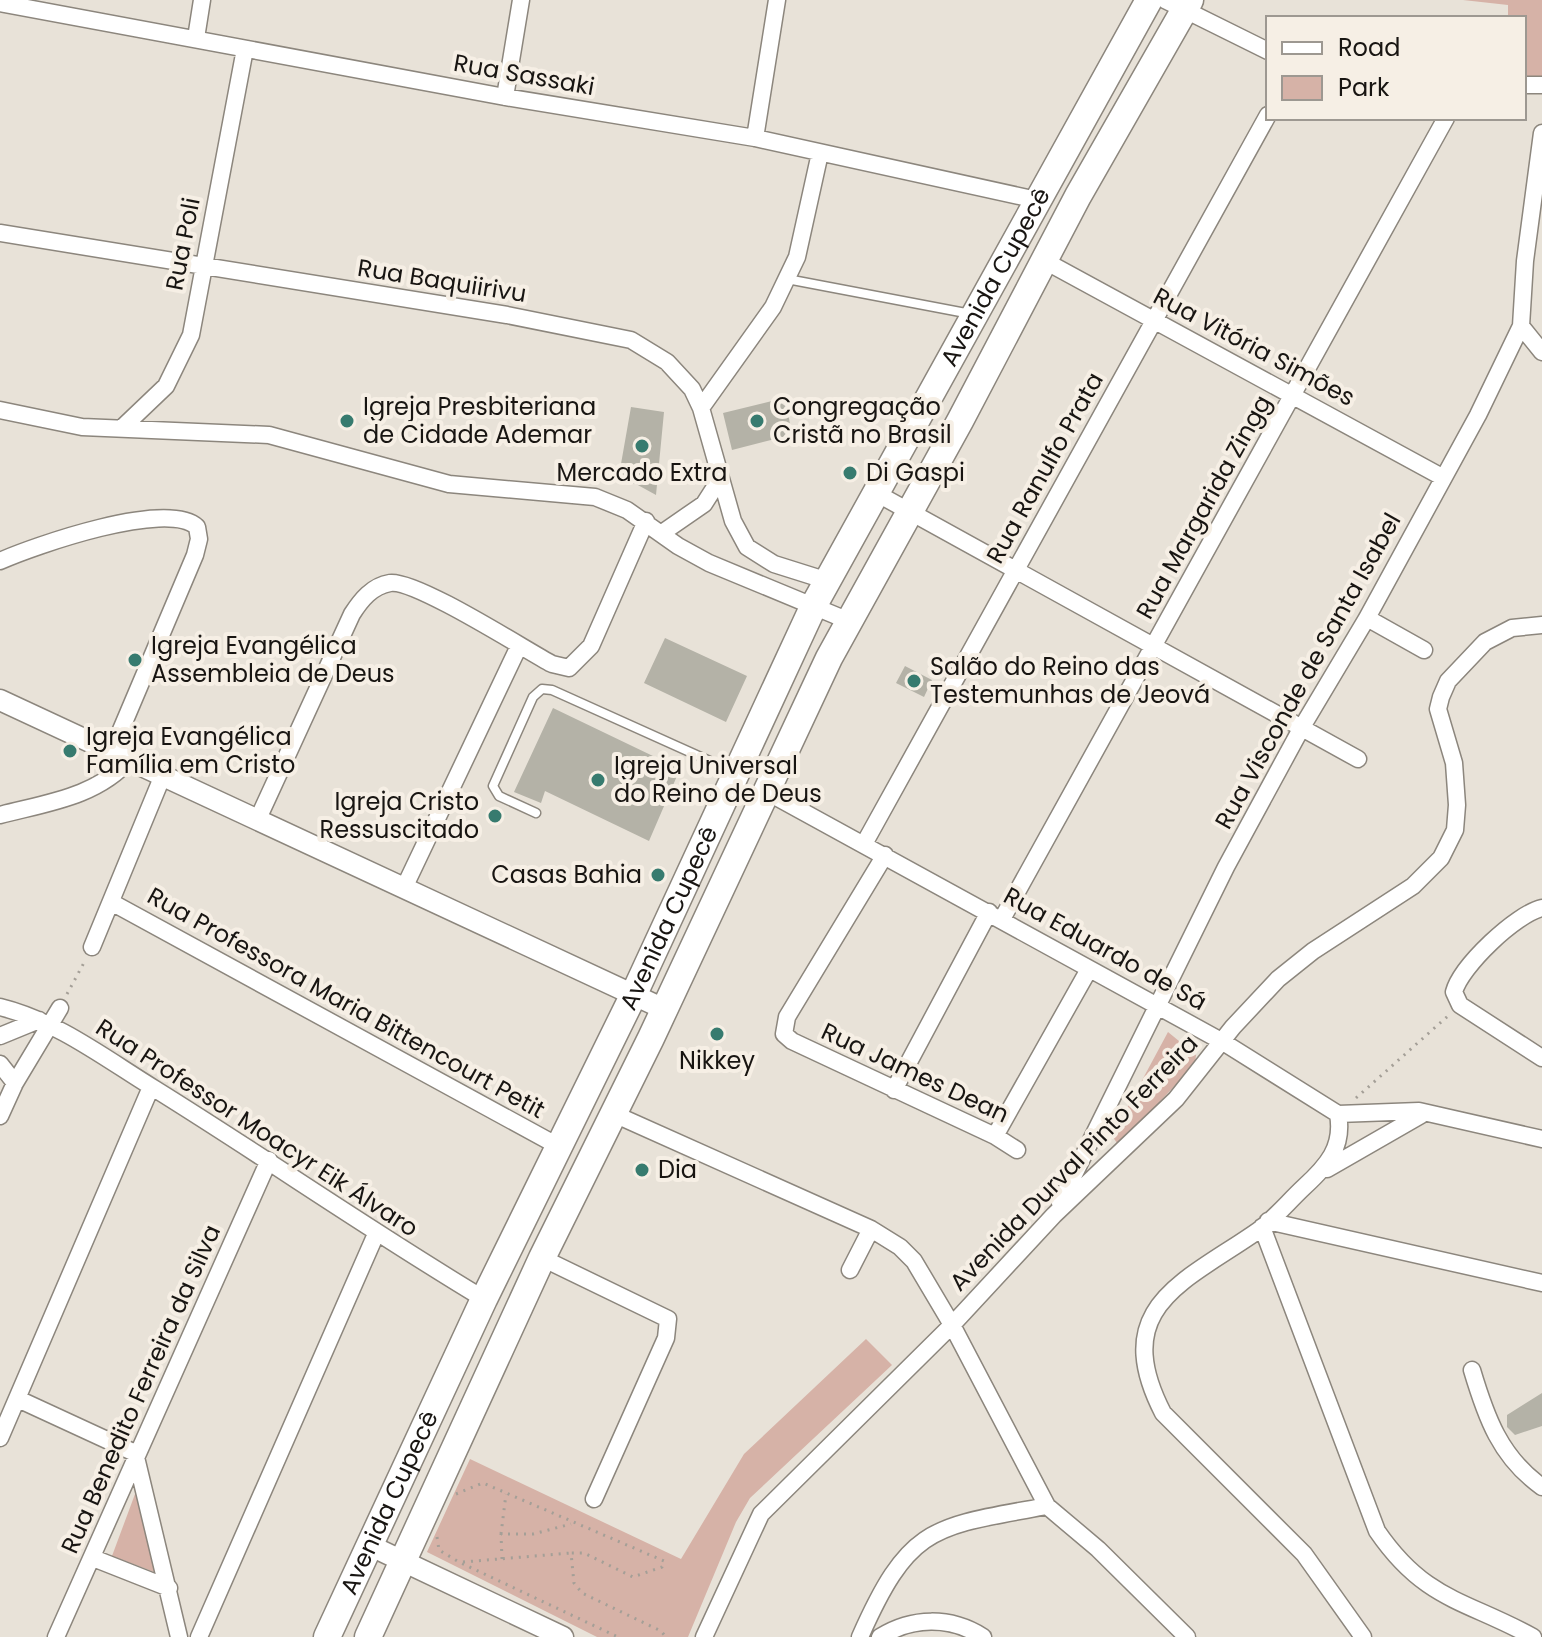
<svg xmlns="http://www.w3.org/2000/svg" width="1542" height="1637" font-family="Poppins,sans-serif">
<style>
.green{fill:#d6b2a7}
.building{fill:#b4b2a7}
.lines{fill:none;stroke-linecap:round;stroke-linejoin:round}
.service-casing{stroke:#8c867d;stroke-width:11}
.minor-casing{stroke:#8c867d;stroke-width:19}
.tertiary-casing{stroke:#8c867d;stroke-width:23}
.primary-casing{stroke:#8c867d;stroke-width:29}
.path{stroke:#a49f97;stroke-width:3;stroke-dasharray:2 6;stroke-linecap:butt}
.service{stroke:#fff;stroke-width:8}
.minor{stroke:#fff;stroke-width:16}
.tertiary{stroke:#fff;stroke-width:20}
.primary{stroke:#fff;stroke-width:26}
.poi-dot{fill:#377b6f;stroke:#f6efe5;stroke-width:3}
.labels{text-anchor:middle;stroke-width:8;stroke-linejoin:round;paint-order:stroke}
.street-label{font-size:24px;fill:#181512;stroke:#f6efe5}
.poi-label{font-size:24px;fill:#181512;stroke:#f6efe5;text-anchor:start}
</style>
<rect width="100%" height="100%" fill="#e8e2d8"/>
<path class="green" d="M1463 0H1542V79H1524V18H1508V5Z
M1168 1032 1196 1055 1195 1064 1124 1140 1117 1143 1112 1136Z
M866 1339 892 1365 750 1498 736 1522 688 1637H597L427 1552 470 1459 681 1559 744 1454Z
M138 1486 157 1573 112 1556Z"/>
<path class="building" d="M776 400 787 407 791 430 783 437 732 450 723 413Z
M631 407 664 412 656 495 636 484 618 481Z
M665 638 747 676 726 722 644 683Z
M905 666 932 680 924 697 896 683Z
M553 708 680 769 649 841 545 791 541 803 514 792Z
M1542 1393V1426L1515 1435 1507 1427V1415Z"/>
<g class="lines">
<defs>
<path id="service" d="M787 279 971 314
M536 813 499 796 493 786 533 697 542 689 552 690 732 771"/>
<path id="minor" d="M1165 0 1268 51
M0 3 505 97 755 138 1037 200
M196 38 202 0
M1524 85H1542
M505 97 521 0
M755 138 777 0
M0 233 507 315 631 340 667 362 692 389 701 408 733 521 747 547 774 564 828 581
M1043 260 1442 477
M1521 326 1542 352
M701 408 773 307 797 257 820 153
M0 410 82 427 269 435 449 484 595 497 627 510 678 546 709 563 849 621
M123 427 166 386 191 335 245 49
M876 493 1358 759
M662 533 704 504 720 479
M0 561C34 546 167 499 197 527L199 539 195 555 112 751
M1367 618 1424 650
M767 792 1223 1042 1338 1114 1419 1111 1542 1139
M0 815C46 803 97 797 130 759
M257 821 352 614C361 600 372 586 390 583 415 579 524 649 552 664L569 668 591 646 646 521
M864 844 1268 115
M885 855 787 1017 784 1034 792 1041 995 1136 1017 1150
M404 888 519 646
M111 902 558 1146
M1542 908C1516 914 1461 966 1454 992L1460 1005 1542 1058
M1002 919 1446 118
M92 947 163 775
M0 1007C57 1021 106 1059 155 1089 266 1158 372 1232 484 1299
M0 1036 39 1020
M0 1064 15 1083
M894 1090 989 912
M614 1114 871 1229 900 1247 914 1261 952 1325 1047 1506 1098 1549 1187 1637
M1338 1114C1344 1147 1327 1166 1304 1187 1289 1201 1275 1218 1259 1230 1185 1282 1108 1306 1163 1413L1304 1554 1363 1637
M0 1116 15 1083 60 1008
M995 1136 1088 971
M1327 1169 1421 1115
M1060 1203 1226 867 1302 727 1367 618 1478 415 1521 326 1525 261 1542 133
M1268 1221 1542 1283
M1262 1227 1377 1531C1425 1601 1466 1600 1533 1637
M542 1258 668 1319 666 1338 594 1499
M850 1270 871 1229
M1472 1370C1486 1417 1500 1457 1542 1487
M18 1399 135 1453 179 1637
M0 1438 151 1087
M93 1558 169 1588
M56 1637 269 1160
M199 1637 376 1234
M704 1637 761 1514 952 1325 1054 1215 1176 1099 1233 1027 1278 979 1313 951 1413 886 1441 858 1455 830 1457 805 1454 763 1438 709 1441 697 1448 681 1485 642 1512 628 1542 625
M860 1637C910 1524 933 1527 1047 1506
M880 1637C912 1617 950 1616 983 1637"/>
<path id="tertiary" d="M0 700 664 1009
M371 1546 563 1637"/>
<g id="primary">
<path id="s1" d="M327 1637 484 1299 634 994 814 605 1149 0"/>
<path d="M368 1637 542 1258 651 1038 829 658 960 421 1078 196 1190 0"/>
</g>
</defs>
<use href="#service" class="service-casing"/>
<use href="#minor" class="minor-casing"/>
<use href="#tertiary" class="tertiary-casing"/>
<use href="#primary" class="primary-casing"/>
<path class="path" d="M67 994 86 959
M1356 1098 1449 1015
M456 1494 483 1483 664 1561 662 1567 633 1577 584 1553H571L574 1583 582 1593 661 1631 666 1637
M501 1534 506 1494
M437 1537 439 1550 459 1562 618 1637
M502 1559 501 1534H533L571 1524
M463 1562 571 1553"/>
<use href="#service" class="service"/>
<use href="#minor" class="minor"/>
<use href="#tertiary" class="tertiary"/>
<use href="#primary" class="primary"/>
</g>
<g class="poi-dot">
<circle cx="347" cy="421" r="8"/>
<circle cx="757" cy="421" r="8"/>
<circle cx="642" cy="446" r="8"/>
<circle cx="850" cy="473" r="8"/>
<circle cx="135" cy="660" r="8"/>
<circle cx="914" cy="681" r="8"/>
<circle cx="70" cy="751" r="8"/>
<circle cx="598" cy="780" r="8"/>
<circle cx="495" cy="816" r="8"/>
<circle cx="658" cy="875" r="8"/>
<circle cx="717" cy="1034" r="8"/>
<circle cx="642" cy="1170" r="8"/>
</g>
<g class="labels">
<g class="street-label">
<text transform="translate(524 75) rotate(10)" y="8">Rua Sassaki</text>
<text transform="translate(183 244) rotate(-79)" y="8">Rua Poli</text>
<text dy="8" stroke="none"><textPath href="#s1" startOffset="1516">Avenida Cupecê</textPath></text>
<text transform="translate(442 281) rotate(9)" y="8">Rua Baquiirivu</text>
<text transform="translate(1254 347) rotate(28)" y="8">Rua Vitória Simões</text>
<text transform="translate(1045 468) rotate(-61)" y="8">Rua Ranulfo Prata</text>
<text transform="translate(1204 507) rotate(-61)" y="8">Rua Margarida Zingg</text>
<text transform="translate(1308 671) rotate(-61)" y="8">Rua Visconde de Santa Isabel</text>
<text dy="8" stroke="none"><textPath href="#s1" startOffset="796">Avenida Cupecê</textPath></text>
<text transform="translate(1105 949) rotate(29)" y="8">Rua Eduardo de Sá</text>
<text transform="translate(346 1003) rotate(29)" y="8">Rua Professora Maria Bittencourt Petit</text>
<text transform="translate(915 1073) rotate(25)" y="8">Rua James Dean</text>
<text transform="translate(257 1128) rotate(33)" y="8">Rua Professor Moacyr Eik Álvaro</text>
<text transform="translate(1074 1163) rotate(-46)" y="8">Avenida Durval Pinto Ferreira</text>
<text transform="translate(141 1389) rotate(-66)" y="8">Rua Benedito Ferreira da Silva</text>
<text dy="8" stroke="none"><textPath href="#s1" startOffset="148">Avenida Cupecê</textPath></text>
</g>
<g class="poi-label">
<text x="363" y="415">Igreja Presbiteriana<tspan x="363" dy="28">de Cidade Ademar</tspan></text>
<text x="773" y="415">Congregação<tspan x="773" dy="28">Cristã no Brasil</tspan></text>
<text x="642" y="481" text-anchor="middle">Mercado Extra</text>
<text x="866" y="481">Di Gaspi</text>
<text x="151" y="654">Igreja Evangélica<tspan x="151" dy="28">Assembleia de Deus</tspan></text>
<text x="930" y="675">Salão do Reino das<tspan x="930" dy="28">Testemunhas de Jeová</tspan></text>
<text x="86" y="745">Igreja Evangélica<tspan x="86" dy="28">Família em Cristo</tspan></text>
<text x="614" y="774">Igreja Universal<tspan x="614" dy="28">do Reino de Deus</tspan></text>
<text x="479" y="810" text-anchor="end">Igreja Cristo<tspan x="479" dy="28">Ressuscitado</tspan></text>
<text x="642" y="883" text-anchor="end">Casas Bahia</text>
<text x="717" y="1069" text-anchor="middle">Nikkey</text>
<text x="658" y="1178">Dia</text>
</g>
</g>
<rect x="1266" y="16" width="260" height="104" fill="#f6efe5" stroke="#9d9891" stroke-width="2"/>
<rect x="1282" y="42" width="40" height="12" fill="#ffffff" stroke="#9d9891" stroke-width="2"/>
<text x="1338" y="56" font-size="24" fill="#181512">Road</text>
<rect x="1282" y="76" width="40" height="24" fill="#d6b2a7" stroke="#9d9891" stroke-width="2"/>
<text x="1338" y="96" font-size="24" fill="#181512">Park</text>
</svg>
